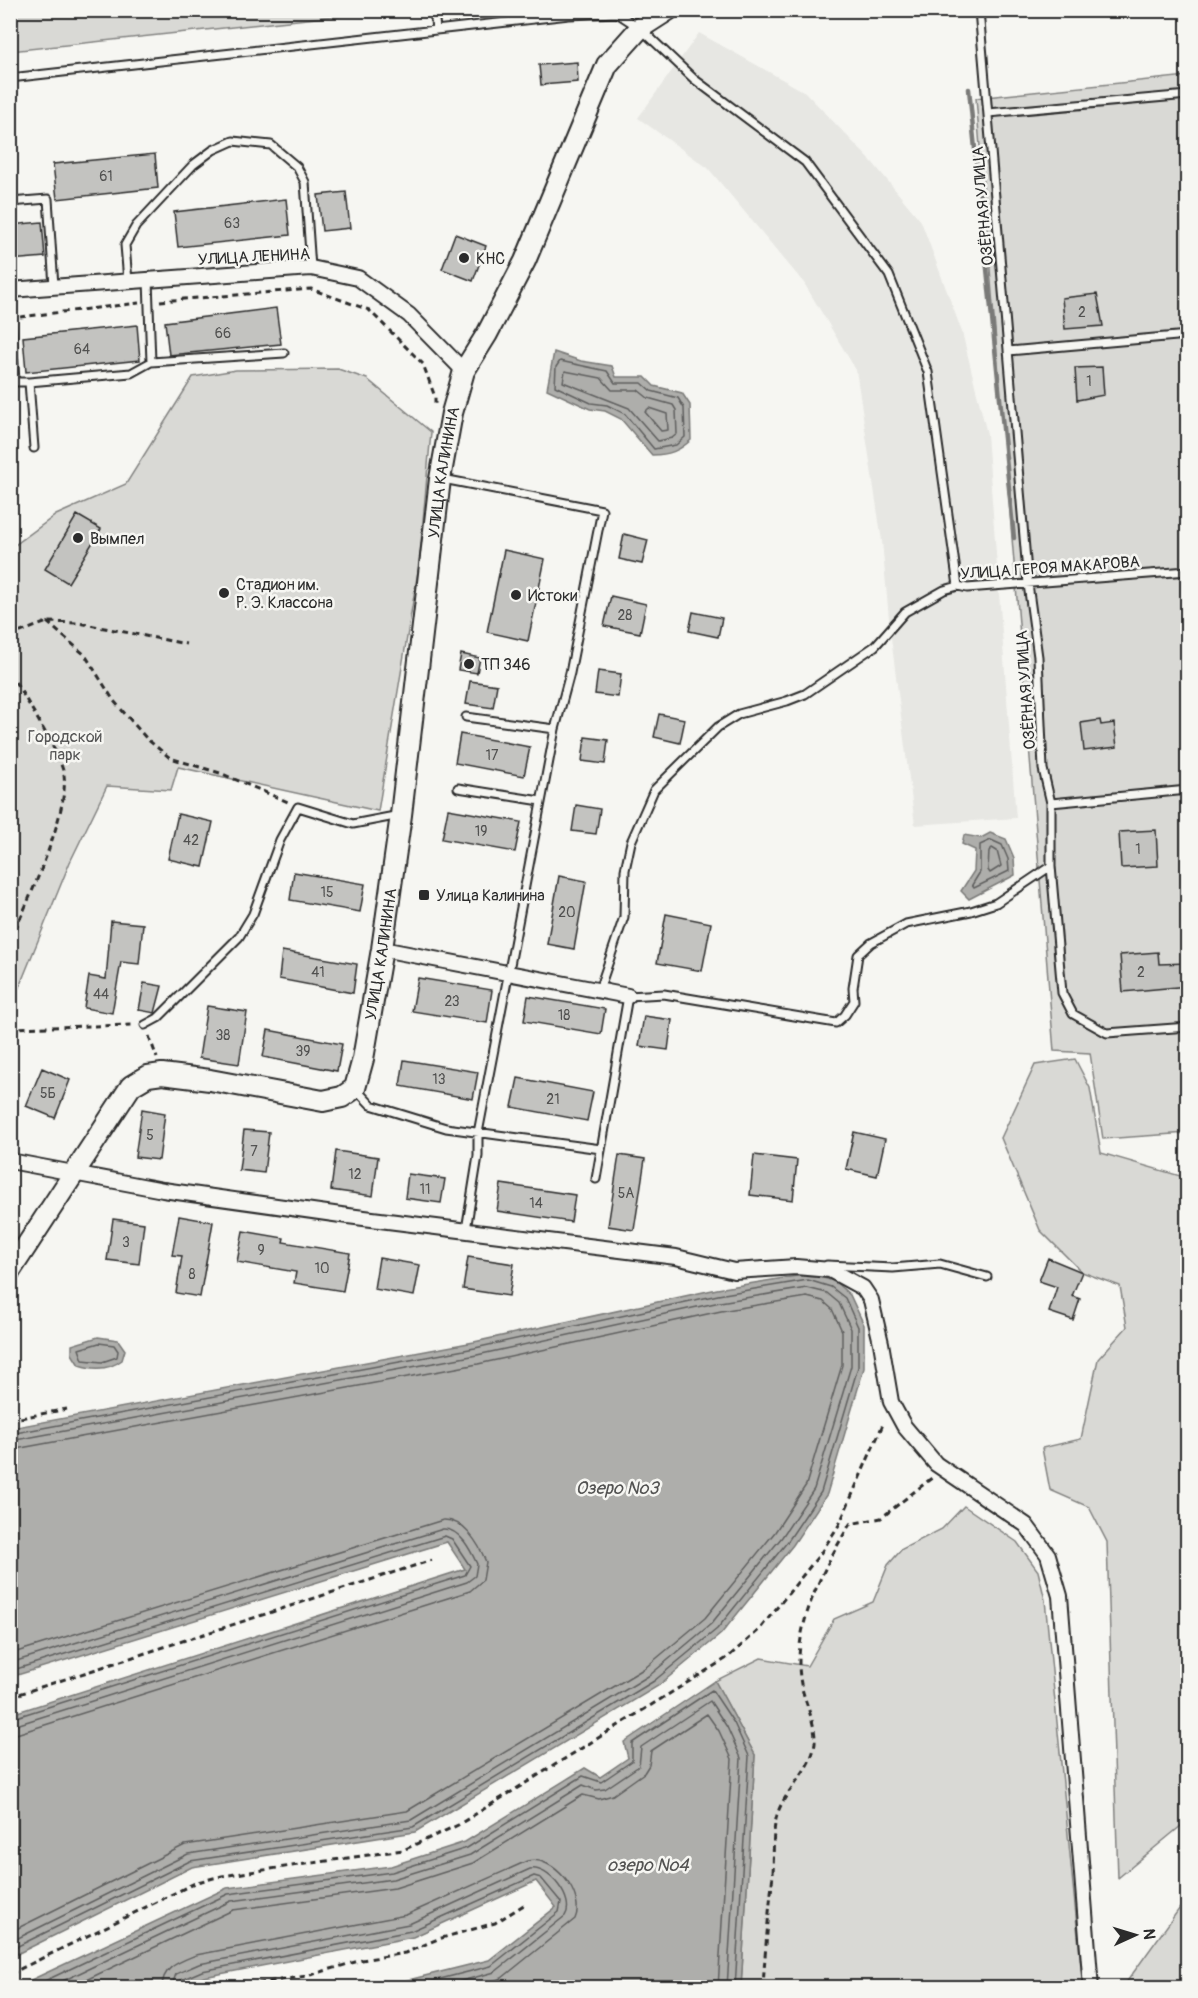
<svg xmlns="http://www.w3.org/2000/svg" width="1198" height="1998" font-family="Pangolin,sans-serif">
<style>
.built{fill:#e7e7e3}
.green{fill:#d9d9d5;stroke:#828280;stroke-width:1.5}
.water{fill:#aeaeab;stroke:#7a7a78;stroke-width:1.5}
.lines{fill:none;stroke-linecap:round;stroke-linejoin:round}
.shore{stroke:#5f5f5e;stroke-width:1.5}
.stream{stroke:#7a7a78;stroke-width:4.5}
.building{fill:#c3c3c0;stroke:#2b2b2b;stroke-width:1.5}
.lane-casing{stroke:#2b2b2b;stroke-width:11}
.street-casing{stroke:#2b2b2b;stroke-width:18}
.secondary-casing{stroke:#2b2b2b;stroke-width:24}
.path{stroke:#2b2b2b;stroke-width:3;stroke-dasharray:6 4.5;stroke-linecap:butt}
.lane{stroke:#f6f6f2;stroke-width:7}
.street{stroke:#f6f6f2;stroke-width:14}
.secondary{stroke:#f6f6f2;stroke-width:20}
.poi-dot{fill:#2b2b2b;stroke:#f6f6f2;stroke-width:2}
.labels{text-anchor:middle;stroke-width:5;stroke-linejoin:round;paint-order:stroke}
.number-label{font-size:14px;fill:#515150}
.street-label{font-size:16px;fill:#2b2b2b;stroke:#f6f6f2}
.poi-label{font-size:16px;fill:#2b2b2b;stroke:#f6f6f2;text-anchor:start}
.park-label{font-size:16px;fill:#565656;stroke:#f6f6f2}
.water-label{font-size:18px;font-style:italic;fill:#525251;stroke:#f6f6f2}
</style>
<rect width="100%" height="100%" fill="#f6f6f2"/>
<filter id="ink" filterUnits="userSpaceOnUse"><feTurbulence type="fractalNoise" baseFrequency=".0167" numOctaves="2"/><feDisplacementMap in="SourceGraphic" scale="12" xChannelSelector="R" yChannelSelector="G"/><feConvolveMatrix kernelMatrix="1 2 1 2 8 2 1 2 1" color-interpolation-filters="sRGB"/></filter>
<g filter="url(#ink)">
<path class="built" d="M699 33 805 92 873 163 921 221 962 332 987 434 1016 818 915 825 890 630 882 541 856 370 804 283 708 168 638 118Z"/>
<path class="green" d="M11 10H380V11L11 51Z
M1187 76V1133L1103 1139 1090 1053 1054 1051 976 98Z
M338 369 367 379 431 432 419 565 378 811 178 767 171 790 107 786 70 862 11 1007V548L56 515 126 484 193 377 236 370Z
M1075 1059 1090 1088 1101 1153 1180 1176 1187 1167V1821L1118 1878 1107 1542 1089 1507 1050 1490 1042 1448 1081 1439 1098 1359 1127 1327 1120 1286 1082 1272 1040 1230 1001 1138 1035 1065Z
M964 1506 1017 1542 1038 1571 1045 1600 1083 1987H741L755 1755 715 1681 761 1658 807 1666 834 1619 873 1602 888 1565 902 1549 942 1529Z
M1187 1898V1987H1123Z"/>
<path class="water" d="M554 352 581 361 612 366 616 377H645L654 386 682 393 690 405 691 440C679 451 669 455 652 455L621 419 605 411 590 409 547 389Z
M990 833 1006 839 1014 858 1015 875 969 899 961 891 974 871 975 850 962 844 964 835 981 838Z
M809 1274 834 1281 850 1295 864 1325V1368L827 1494 793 1545 721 1634 658 1686 415 1832 192 1867 11 1957V1714L465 1569 447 1542 11 1677V1428L474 1342 717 1289Z
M98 1337 118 1340 125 1350 122 1360C109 1370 94 1370 79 1365L72 1354V1345Z
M715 1681 755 1755 741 1987H380L489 1960 556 1907 536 1881 413 1937 204 1977 178 1987H16L227 1888 391 1866 465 1842 585 1768 600 1777 628 1758 624 1742Z"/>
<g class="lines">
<path class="shore" d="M560 361 607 371 615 383H642L651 391 678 398 684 408 685 437 676 445 654 449 625 414 607 405 591 403 555 386 556 367Z
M565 371 601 378 612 390H638L648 398 673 405 676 410 677 434 672 438 658 441 629 408 563 382Z
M649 408 667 414 668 430 661 431 645 412Z
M991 840 1002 845 1008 859 1009 871 974 888 972 885 980 872V845Z
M992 848 997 851 1001 866 990 873 988 870 989 851Z
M99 1343 114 1345 118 1351 117 1357 102 1362 83 1360 79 1349Z
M10 1434 475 1348 718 1295 808 1280 831 1287 845 1298 858 1327V1367L821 1492 788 1541 717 1629 654 1681 413 1827 190 1861 10 1950
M10 1441 477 1355 720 1302 807 1288 827 1293 839 1303 851 1329V1366L814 1489 782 1537 711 1624 650 1675 411 1820 188 1854 10 1942
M10 1450 478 1364 721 1311 807 1297 823 1301 832 1309 842 1331V1365L806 1485 775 1532 705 1618 645 1668 407 1811 185 1845 10 1932
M10 1654 443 1520C464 1519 479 1544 486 1562L483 1580 470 1591 10 1736
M10 1663 443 1529C460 1528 471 1551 477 1564L475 1576 467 1582 10 1727
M10 1671 445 1536 452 1539 470 1566 465 1575 10 1719
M30 1988 228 1894 392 1872 467 1848 583 1776 601 1782 632 1761V1743L712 1690 734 1723 749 1756 735 1988
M48 1988 231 1901 393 1879 470 1855 583 1785 596 1790 605 1789 639 1766 641 1747 710 1701 727 1727 741 1758 727 1988
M69 1988 233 1910 395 1888 473 1863 583 1795 599 1799 613 1795 644 1773 649 1765 651 1751 707 1714 719 1731 732 1759 718 1988
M162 1988C162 1967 179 1962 196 1955L406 1915 527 1861C553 1854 586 1895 575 1919L502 1978 472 1988
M171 1988 176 1974 199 1964 409 1924 530 1869C548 1865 576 1900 565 1916L495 1972 435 1988
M178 1988 181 1980 202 1971 411 1931 534 1876 541 1878 561 1902 559 1912 491 1966 405 1988"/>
<path class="stream" d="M969 89 1014 538"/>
</g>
<path class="building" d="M577 62 578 82 541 85 539 65Z
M155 154 158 188 57 199 53 164Z
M346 192 350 228 322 231 318 195Z
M286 199 290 235 178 247 174 212Z
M42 222 45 257 10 260V225Z
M455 234 486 246 473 281 442 269Z
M1097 294 1103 326 1065 329 1062 298Z
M276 308 281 344 169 355 165 322Z
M137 325 140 360 26 372 23 337Z
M1102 367 1104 395 1077 400 1075 368Z
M77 515 101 529 68 583 45 569Z
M624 534 648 540 642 564 619 559Z
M504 550 545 559 528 641 487 632Z
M611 596 646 604 640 633 604 626Z
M693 612 722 618 718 637 689 631Z
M461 654 480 658 477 673 458 670Z
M598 671 621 674 618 697 595 694Z
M470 681 497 685 493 708 466 704Z
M659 714 685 719 680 743 654 737Z
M1100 720 1101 725 1114 723 1117 747 1084 751 1081 723Z
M460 734 530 747 524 776 455 763Z
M585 737 608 740 605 764 582 761Z
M576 805 600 809 596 834 572 831Z
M448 809 521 822 515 852 442 839Z
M178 814 213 822 203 867 168 859Z
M1156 830 1158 866 1121 868 1119 832Z
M294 872 365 884 360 912 290 900Z
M559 876 586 881 574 949 547 944Z
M666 914 711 923 702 971 657 963Z
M111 921 143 924 139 964 121 962 112 1013 84 1008 89 976 106 979Z
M282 951 357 964 353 993 279 979Z
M1158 952 1159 964 1188 963V986L1123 992 1120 955Z
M418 978 492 990 487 1023 412 1011Z
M144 983 162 986 155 1013 139 1010Z
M528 996 605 1009 601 1034 524 1021Z
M207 1006 247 1012 239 1064 199 1058Z
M644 1016 672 1020 668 1050 639 1046Z
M268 1030 342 1044 337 1071 263 1057Z
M404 1060 478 1072 473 1099 400 1086Z
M42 1068 70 1080 55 1118 26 1106Z
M518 1078 593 1092 587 1121 512 1107Z
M142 1109 165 1113 159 1160 135 1157Z
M244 1130 269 1132 264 1173 239 1170Z
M854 1132 885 1139 877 1176 846 1169Z
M336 1151 378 1157 373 1196 331 1190Z
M619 1155 645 1159 634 1230 608 1226Z
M754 1155 797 1160 793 1200 750 1195Z
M408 1174 445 1179 441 1203 405 1198Z
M501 1184 575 1195 571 1222 497 1211Z
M179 1216 213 1222 200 1297 176 1293 182 1256 172 1255Z
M113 1219 144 1223 139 1264 107 1260Z
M243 1231 284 1238 283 1242 350 1253 343 1291 294 1283 296 1272 237 1262Z
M468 1257 514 1264 509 1296 463 1289Z
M379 1258 420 1265 414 1296 374 1289Z
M1048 1258 1082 1272 1072 1296 1080 1299 1073 1320 1049 1312 1057 1287 1039 1281Z"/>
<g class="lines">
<defs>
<path id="lane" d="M434 10 436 30
M10 78 569 15 617 13 640 28 694 79 805 162 889 275 928 372 958 586
M988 113 1188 95
M10 202 48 199 54 286
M148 280 151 362 284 353
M128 281 125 245 136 226 193 165 213 150 233 141 271 145 297 167 305 182 311 268
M10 298 15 382H29L34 448
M1008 351 1188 335
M29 382 131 373 151 362
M443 479 602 510 570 673 555 729 478 1133V1156L466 1230
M466 717 555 729
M458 788 541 801
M1051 803 1188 790
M1051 866 1062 993 1073 1014 1107 1033 1188 1027
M599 990 624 917 625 870 631 842 654 790 718 727 739 714 787 701 805 694 875 646 905 612 944 590 958 586 967 588 1188 571
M145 1025 158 1018 239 937 253 914 280 840 298 807 353 824 400 815
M355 1088 371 1105 446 1128 601 1149
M596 1179 628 996 664 994 836 1023 845 1015 854 1001 853 988 858 955 871 943 906 924 971 911 996 903 1051 866V803L1043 769 1038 657 1028 584 979 10
M827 1265 893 1268 940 1264 987 1277"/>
<path id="street" d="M10 290 311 268 358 278 409 315 464 371
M382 949 628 996
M10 1161 163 1190 348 1216 676 1257 734 1271 796 1267 830 1270 863 1288 871 1300 881 1343 891 1402 904 1426 936 1464 1026 1525 1048 1555 1060 1596 1091 1988"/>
<g id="secondary">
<path id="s1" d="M10 1271 131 1086 148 1076 162 1074 210 1080 323 1101 342 1097 355 1088 363 1059 382 949 401 815 440 479 452 413 464 371 487 334 525 261 607 65 640 28 668 10"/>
</g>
</defs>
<use href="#lane" class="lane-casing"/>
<use href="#street" class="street-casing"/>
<use href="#secondary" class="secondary-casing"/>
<path class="path" d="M160 301 311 289 369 310 423 364 435 397V405
M20 317 139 303
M47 622 85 655 114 701 147 739 170 758 220 773 288 802
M10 636 47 622 79 623 186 644
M10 673C23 695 61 754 64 775 69 815 27 903 10 941
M10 1028 135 1025
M149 1036 157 1058
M10 1420 67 1409
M10 1697 432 1560
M10 1974 197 1882 222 1876 403 1850 458 1825 727 1658 759 1630 820 1554 839 1525 884 1422
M227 1988 307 1976 362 1960 405 1953 438 1939 495 1923 527 1903
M763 1988C765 1949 769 1912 773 1874 774 1856 772 1837 776 1819 782 1791 812 1771 815 1743 816 1720 802 1699 800 1677 793 1625 824 1567 850 1524L881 1518 933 1477"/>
<use href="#lane" class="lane"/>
<use href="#street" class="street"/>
<use href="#secondary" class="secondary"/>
</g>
</g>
<g class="poi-dot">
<circle cx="464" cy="258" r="6"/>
<circle cx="78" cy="538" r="6"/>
<circle cx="224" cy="593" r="6"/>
<circle cx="516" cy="595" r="6"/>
<circle cx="469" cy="664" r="6"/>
<rect x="418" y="889" width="12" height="12" rx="3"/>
</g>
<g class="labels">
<g class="number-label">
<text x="106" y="181">61</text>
<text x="232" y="228">63</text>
<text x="1082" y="317">2</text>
<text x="223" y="338">66</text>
<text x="82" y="354">64</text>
<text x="1089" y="386">1</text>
<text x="625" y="620">28</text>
<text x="492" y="760">17</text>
<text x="481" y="836">19</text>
<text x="191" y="845">42</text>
<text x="1138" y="854">1</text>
<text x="327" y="897">15</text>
<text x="567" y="917">20</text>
<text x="318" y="977">41</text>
<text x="1141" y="977">2</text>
<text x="101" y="999">44</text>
<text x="452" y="1006">23</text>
<text x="564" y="1020">18</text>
<text x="223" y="1040">38</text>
<text x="303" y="1056">39</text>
<text x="439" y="1084">13</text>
<text x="48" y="1098">5Б</text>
<text x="553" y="1104">21</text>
<text x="150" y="1140">5</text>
<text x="254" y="1156">7</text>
<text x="355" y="1179">12</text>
<text x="425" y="1194">11</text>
<text x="626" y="1198">5А</text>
<text x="536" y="1208">14</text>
<text x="126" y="1247">3</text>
<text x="261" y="1255">9</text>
<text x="322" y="1273">10</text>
<text x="192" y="1279">8</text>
</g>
<g class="street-label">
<text transform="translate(982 206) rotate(-95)" y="6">ОЗЁРНАЯ УЛИЦА</text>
<text transform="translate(254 256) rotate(-3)" y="6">УЛИЦА ЛЕНИНА</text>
<text dy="6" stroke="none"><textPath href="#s1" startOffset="1076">УЛИЦА КАЛИНИНА</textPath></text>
<text transform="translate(1050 567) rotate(-4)" y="6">УЛИЦА ГЕРОЯ МАКАРОВА</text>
<text transform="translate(1025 690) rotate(-94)" y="6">ОЗЁРНАЯ УЛИЦА</text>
<text dy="6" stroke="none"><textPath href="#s1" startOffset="590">УЛИЦА КАЛИНИНА</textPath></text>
</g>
<g class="poi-label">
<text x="476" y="264">КНС</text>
<text x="90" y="544">Вымпел</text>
<text x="236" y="590">Стадион им.<tspan x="236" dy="18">Р. Э. Классона</tspan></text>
<text x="528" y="601">Истоки</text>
<text x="481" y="670">ТП 346</text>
<text x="436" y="901">Улица Калинина</text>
</g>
<g class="park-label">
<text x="65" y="742">Городской<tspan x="65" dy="18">парк</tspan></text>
</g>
<g class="water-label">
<text x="617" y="1494">Озеро №3</text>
<text x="648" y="1871">озеро №4</text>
</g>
</g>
<rect width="1198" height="1998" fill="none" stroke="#f6f6f2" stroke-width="36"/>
<rect x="18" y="18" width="1162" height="1962" fill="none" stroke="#2b2b2b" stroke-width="2" filter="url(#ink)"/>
<g transform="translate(1135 1935) rotate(86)" stroke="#f6f6f2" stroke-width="4.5" paint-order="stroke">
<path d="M0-4.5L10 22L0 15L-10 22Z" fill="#2b2b2b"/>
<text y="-9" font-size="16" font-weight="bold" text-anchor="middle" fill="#2b2b2b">N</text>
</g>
</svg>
